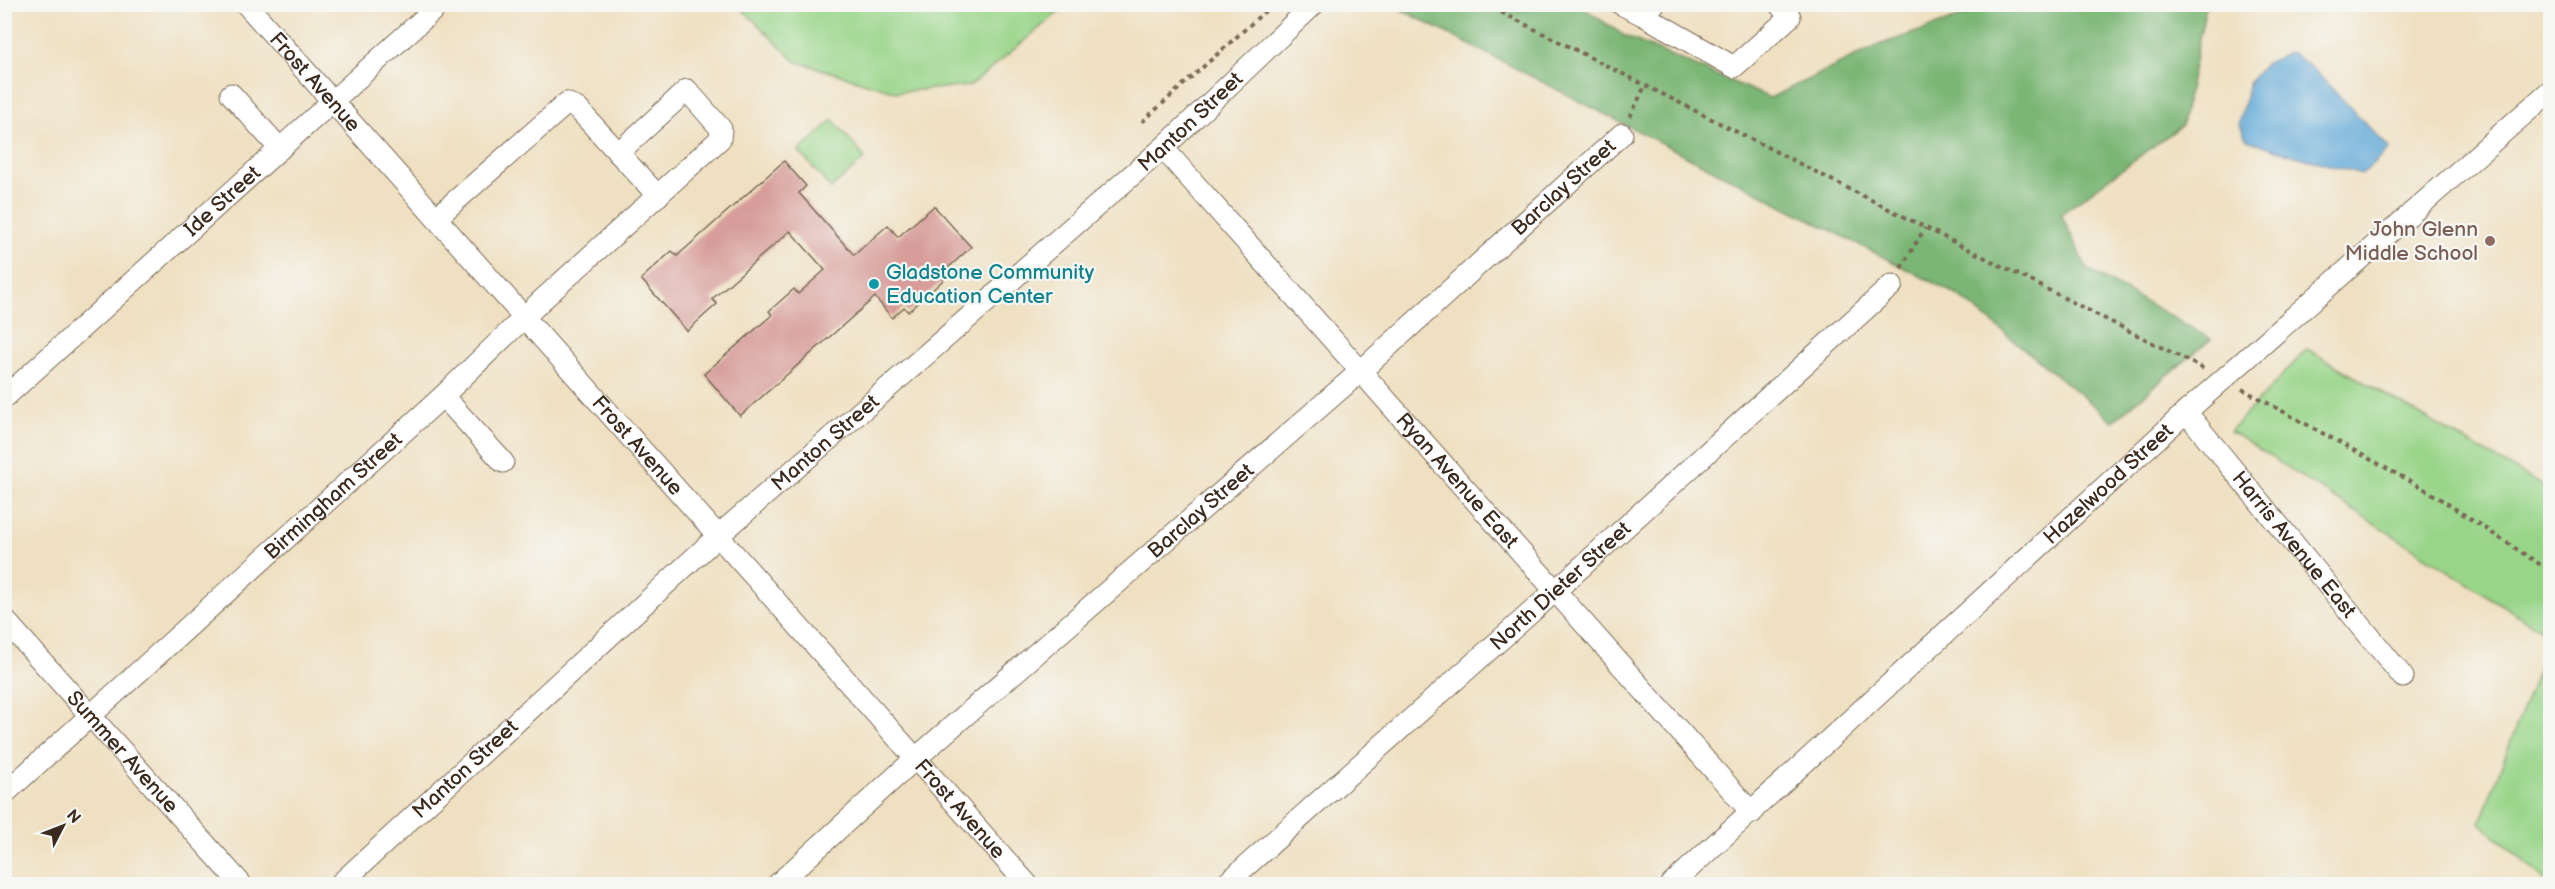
<svg xmlns="http://www.w3.org/2000/svg" width="2555" height="889" font-family="'Balsamiq Sans',sans-serif">
<style>
.green{fill:#99d589;stroke:#6a8054;stroke-width:1.5}
.forest{fill:#7ab675;stroke:#5a704a;stroke-width:1.5}
.water{fill:#60a8d7;stroke:#4e697a;stroke-width:1.5}
.building{fill:#d79d9a}
.lines{fill:none;stroke-linecap:round;stroke-linejoin:round}
.minor-casing{stroke:#7a6a57;stroke-width:23}
.path{stroke:#7a6a57;stroke-width:4;stroke-dasharray:4.5 4.5;stroke-linecap:butt}
.minor{stroke:#fff;stroke-width:21}
.education-dot{fill:#8d6e63;stroke:#f6f6f2;stroke-width:2}
.culture-dot{fill:#0f9aa8;stroke:#f6f6f2;stroke-width:2}
.labels{text-anchor:middle;stroke-width:4.5;stroke-linejoin:round;paint-order:stroke}
.street-label{font-size:21px;fill:#3b2a1e;stroke:#f6f6f2}
.education-label{font-size:21px;fill:#785e54;stroke:#f6f6f2;text-anchor:end}
.culture-label{font-size:21px;fill:#0d838f;stroke:#f6f6f2;text-anchor:start}
</style>
<rect width="100%" height="100%" fill="#f6f6f2"/>
<filter id="ink" filterUnits="userSpaceOnUse"><feTurbulence type="fractalNoise" baseFrequency=".0167" numOctaves="2"/><feDisplacementMap in="SourceGraphic" scale="12" xChannelSelector="R" yChannelSelector="G"/><feConvolveMatrix kernelMatrix="1 2 1 2 8 2 1 2 1" color-interpolation-filters="sRGB"/></filter>
<filter id="wash" filterUnits="userSpaceOnUse"><feTurbulence type="fractalNoise" baseFrequency=".008" numOctaves="4" result="noise"/><feDisplacementMap in="SourceGraphic" scale="24" xChannelSelector="R" yChannelSelector="G"/><feGaussianBlur stdDeviation="1.35" result="paint"/><feColorMatrix in="noise" values="0 0 0 0 0 0 0 0 0 0 0 0 0 0 0 0 0 1.4 0 .05"/><feComposite in="paint" operator="in"/></filter>
<g filter="url(#wash)">
<rect width="100%" height="100%" fill="#efe0c1"/>
<path class="green" d="M744 5V4L1067 5 970 86 896 92 795 61 741 8Z
M833 120 865 158 831 189 799 151Z
M2307 349 2550 490V636L2230 431Z
M2550 637V884L2480 823Z"/>
<path class="forest" d="M1392 5H1579L1625 36 1770 98 1879 45 1995 5H2206L2182 125 2061 214 2087 269 2211 339 2113 421 1959 296Z"/>
<path class="water" d="M2291 52 2314 70 2390 149 2362 174 2292 155 2247 140 2239 123 2249 83 2266 63Z"/>
<g id="blocks">
<path class="building" d="M784 161 806 186 799 193 854 255 888 225 898 237 934 206 971 247 947 269 951 273 908 312 904 307 892 318 875 297 740 416 704 374 772 315 769 311 794 289 798 294 825 270 790 231 712 299 717 304 687 331 641 279 672 251 677 256Z"/>
</g>
</g>
<g filter="url(#ink)">
<use href="#blocks" fill-opacity="0" stroke="#7a6a57" stroke-width="1.5"/>
<g class="lines">
<defs>
<g id="minor">
<path id="s1" d="M246 4 1027 884"/>
<path d="M1621 4 1643 15"/>
<path d="M1654 4 1643 15 1734 67 1790 17 1779 4"/>
<path d="M231 94 280 149"/>
<path id="s2" d="M1163 148 1752 813"/>
<path d="M436 218 567 103 578 109 658 196"/>
<path d="M443 396 503 462"/>
<path id="s3" d="M4 398 440 4"/>
<path id="s4" d="M2186 412 2403 677"/>
<path id="s5" d="M4 619 241 884"/>
<path id="s6" d="M4 794 443 396 542 300 720 139 721 129 687 90 618 153"/>
<path id="s7" d="M340 884 718 536 1163 148 1314 4"/>
<path id="s8" d="M778 884 915 759 1361 371 1622 134"/>
<path id="s9" d="M1226 884 1555 591 1892 285"/>
<path id="s10" d="M1672 884 2186 412 2550 91"/>
</g>
</defs>
<use href="#minor" class="minor-casing"/>
<path class="path" d="M1485 4 2206 370
M1630 117 1645 86
M1142 122 1273 4
M1901 268 1925 228
M2242 389 2428 491 2550 571"/>
<use href="#minor" class="minor"/>
</g>
</g>
<circle class="education-dot" cx="2490" cy="241" r="6"/>
<circle class="culture-dot" cx="874" cy="284" r="6"/>
<g class="labels">
<g class="street-label">
<text dy="7" stroke="none"><textPath href="#s1" startOffset="104">Frost Avenue</textPath></text>
<text dy="7" stroke="none"><textPath href="#s7" startOffset="1142">Manton Street</textPath></text>
<text dy="7" stroke="none"><textPath href="#s8" startOffset="1050">Barclay Street</textPath></text>
<text dy="7" stroke="none"><textPath href="#s3" startOffset="294">Ide Street</textPath></text>
<text dy="7" stroke="none"><textPath href="#s7" startOffset="656">Manton Street</textPath></text>
<text dy="7" stroke="none"><textPath href="#s1" startOffset="590">Frost Avenue</textPath></text>
<text dy="7" stroke="none"><textPath href="#s2" startOffset="444">Ryan Avenue East</textPath></text>
<text dy="7" stroke="none"><textPath href="#s10" startOffset="592">Hazelwood Street</textPath></text>
<text dy="7" stroke="none"><textPath href="#s6" startOffset="444">Birmingham Street</textPath></text>
<text dy="7" stroke="none"><textPath href="#s8" startOffset="564">Barclay Street</textPath></text>
<text dy="7" stroke="none"><textPath href="#s4" startOffset="171">Harris Avenue East</textPath></text>
<text dy="7" stroke="none"><textPath href="#s9" startOffset="448">North Dieter Street</textPath></text>
<text dy="7" stroke="none"><textPath href="#s5" startOffset="178">Summer Avenue</textPath></text>
<text dy="7" stroke="none"><textPath href="#s7" startOffset="170">Manton Street</textPath></text>
<text dy="7" stroke="none"><textPath href="#s1" startOffset="1076">Frost Avenue</textPath></text>
</g>
<g class="education-label">
<text x="2478" y="236">John Glenn<tspan x="2478" dy="24">Middle School</tspan></text>
</g>
<g class="culture-label">
<text x="886" y="279">Gladstone Community<tspan x="886" dy="24">Education Center</tspan></text>
</g>
</g>
<rect width="2555" height="889" fill="none" stroke="#f6f6f2" stroke-width="24"/>
<g transform="translate(63 826) rotate(48)" stroke="#f6f6f2" stroke-width="4.5" paint-order="stroke">
<path d="M0-4.5L10 22L0 15L-10 22Z" fill="#3b2a1e"/>
<text y="-9" font-size="16" font-weight="bold" text-anchor="middle" fill="#3b2a1e">N</text>
</g>
</svg>
